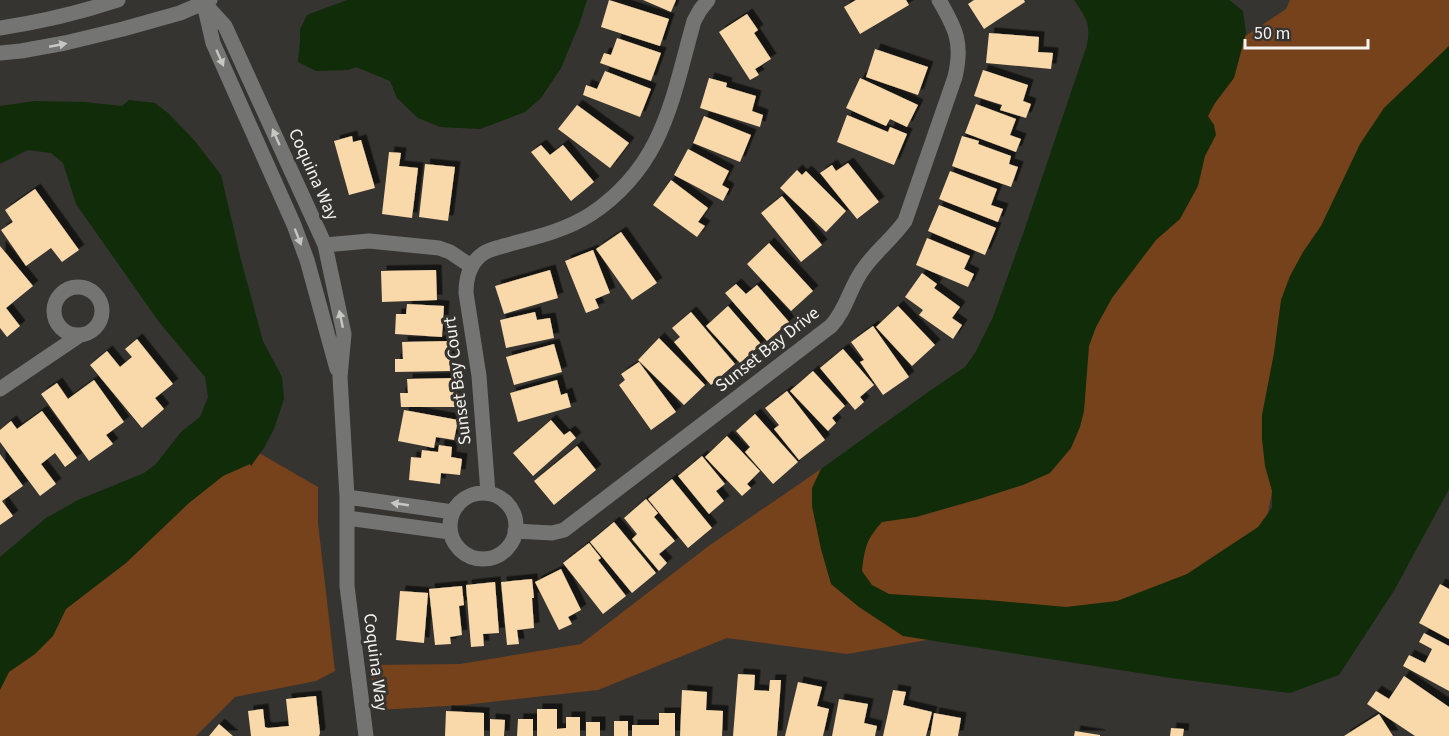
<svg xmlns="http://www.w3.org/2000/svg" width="1449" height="736" font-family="'Source Sans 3',sans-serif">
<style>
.green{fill:#75421b}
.water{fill:#102c08}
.building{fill:#f9d8aa;filter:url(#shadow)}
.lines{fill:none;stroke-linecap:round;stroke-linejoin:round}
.minor{stroke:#747572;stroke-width:15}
.oneway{fill:#c7c7c4}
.labels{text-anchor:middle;stroke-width:6;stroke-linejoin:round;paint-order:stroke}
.street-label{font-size:18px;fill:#f4f3f0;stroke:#353430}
</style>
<defs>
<filter id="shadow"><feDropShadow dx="5.5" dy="-5.5" stdDeviation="0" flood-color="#0009"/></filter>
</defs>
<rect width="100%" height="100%" fill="#353430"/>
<path class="green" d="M1290 0H1449V76L1306 299 1263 542 1154 607 1035 621 847 654 727 638 598 690 464 705 378 710 368 665 460 664 581 644 710 545 821 469 984 479 1067 373 1217 55 1286 9Z
M247 446 318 487V523L335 671 316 681 235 697 196 736H0V627Z"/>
<path class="water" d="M347 0H587L579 25 561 68 541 98 525 112 480 129 440 127 418 118 397 98 390 81 356 67 348 70 316 71 298 62 300 41V29L307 15Z
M1074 0H1229L1243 11 1246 33 1234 78 1215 103 1208 116 1214 125 1216 135 1205 156 1198 186 1180 219 1156 240 1112 298 1096 327 1089 346 1084 411 1080 427 1071 448 1050 473 1023 485 979 499 916 517 882 522C866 540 865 547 862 571L872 585 889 594 987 600 1066 607 1117 601 1187 574 1258 527 1272 508V491L1265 466 1262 439V415L1274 353 1281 300 1290 276 1303 252 1321 226 1360 144 1384 108 1449 46V489L1395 589 1339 675 1290 693 1171 678 903 636 859 607 831 584 821 549 812 506V488L821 469 931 390 965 367 975 353 993 317 1023 234 1087 45C1091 23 1086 18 1074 0Z
M129 100 155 103 168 113 194 140 221 175 241 260 263 341 282 377 284 399 274 429 264 448 251 466 250 464 223 476 189 503 126 563 66 609 53 636 35 654 9 672 0 690V557L46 518 78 500 144 473 156 464 181 432 200 417 208 397 205 377 159 322 76 204 63 163 51 153 28 150 0 164V106L35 101 84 102 122 106Z"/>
<path class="building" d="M609 0 669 19 660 46 601 27Z
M643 0H676L671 12Z
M856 0H906L909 5 860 34 844 7Z
M974 0H1024L1025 2 984 29 968 4Z
M747 14 758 30 754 33 771 59 755 69 759 75 750 80 719 32Z
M989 33 1039 37 1038 52 1053 53 1051 69 986 63Z
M617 38 661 53 651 81 600 63 604 53 611 55Z
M875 49 928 67 918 95 866 77Z
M983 70 1028 85 1023 101 1031 104 1026 118 1000 110 1002 105 974 96Z
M605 71 651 89 640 117 583 95 586 85 597 89Z
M709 78 727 83 726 87 756 96 752 111 763 115 760 127 700 108Z
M860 78 918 105 907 127 890 119 886 126 846 108Z
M976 104 1016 119 1010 135 1021 139 1016 152 965 133Z
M577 105 629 143 610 168 558 129Z
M847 115 888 132 890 127 907 134 894 165 837 142Z
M704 116 751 135 740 162 693 143Z
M352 136 353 142 361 140 375 188 349 195 334 141Z
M962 136 979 141 978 144 1011 156 1009 164 1018 167 1011 187 952 166Z
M541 145 550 155 563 145 594 182 571 201 531 152Z
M688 149 729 171 722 185 729 189 723 201 674 175Z
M389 152 401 153 399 166 418 168 412 218 382 214Z
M848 163 879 202 857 219 820 173 832 165 836 171Z
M425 164 455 167 448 221 419 217Z
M797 170 802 175 806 171 846 211 826 232 780 188Z
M950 171 997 189 991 205 1003 209 998 222 939 199Z
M671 180 708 208 698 222 705 226 697 237 653 205Z
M35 189 79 250 62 262 51 248 26 266 1 230 13 222 5 210Z
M782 196 822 245 801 262 761 213Z
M939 205 996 228 985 255 928 231Z
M621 232 657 283 632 300 596 249Z
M927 238 970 256 964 269 974 274 968 287 916 265Z
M769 243 813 291 791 311 747 264Z
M0 246 33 286 6 308 20 326 7 337 0 328Z
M593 250 610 293 595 299 599 308 586 313 565 261Z
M436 270 437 300 382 302 381 271Z
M550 270 558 298 504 314 495 286Z
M922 273 937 284 934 288 960 307 952 318 962 325 953 339 919 315 923 310 905 297Z
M736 284 746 294 757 285 789 322 767 341 725 293Z
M407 304 444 306 442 337 395 334 396 314H406Z
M728 306 761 344 740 363 706 326Z
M898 306 935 345 912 366 876 327Z
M535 312 537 320 550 318 554 338 506 348 500 320Z
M691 312 735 364 711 385 674 342 680 337 672 328Z
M873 326 909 377 883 395 860 362 864 360 851 342Z
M659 338 705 385 684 405 638 360Z
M137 339 173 384 155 398 164 409 142 428 90 365 107 351 120 367 132 357 125 349Z
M449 341 450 371 395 372V359H403L402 342Z
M554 344 562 372 514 385 506 357Z
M843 349 874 385 860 397 864 402 855 410 820 368Z
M639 362 676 412 651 430 619 385 625 380 621 374Z
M813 371 845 406 832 418 836 423 828 431 790 391Z
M454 378 455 407H401L400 393H408L407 379Z
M94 380 124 422 106 435 113 444 89 461 41 394 57 383 68 399Z
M557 380 561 395 567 393 571 407 518 422 510 393Z
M787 391 825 440 799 460 774 429 779 425 765 408Z
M404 410 458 420 454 440 436 437 434 448 398 441Z
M42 411 77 458 65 467 55 453 41 464 56 484 40 496 0 442V430L11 421 17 429Z
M755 414 798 462 773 484 745 452 750 447 736 431Z
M551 420 564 435 570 431 576 438 533 476 513 453Z
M727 436 760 471 747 484 751 488 742 496 705 457Z
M439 445 452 447 451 457 462 459 460 475 441 473 440 484 409 480 411 457 421 458 422 450 438 452Z
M577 446 596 470 554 505 534 481Z
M0 454 23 486 2 501 13 516 0 525Z
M702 456 725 484 716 491 724 501 709 514 678 476Z
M672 479 712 528 688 548 648 499Z
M646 499 658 513 654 517 675 541 659 554 667 563 659 571 632 539 637 534 624 518Z
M614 522 656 573 632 593 590 542Z
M589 543 601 558 598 560 626 596 603 614 563 563Z
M561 569 581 610 568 617 572 624 559 630 535 582Z
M532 579 534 598H532L534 628 517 630 519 644 507 645 501 582Z
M495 582 499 633 483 634 484 646 471 647 466 585Z
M1440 584 1449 589V639L1419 623Z
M462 586 464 605 459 606 462 635 450 637 451 644 435 645 429 589Z
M400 591 428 593 424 643 396 640Z
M1424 633 1449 646V691L1403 666 1409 655 1425 663 1432 649 1419 642Z
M738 674 755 675 754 690 769 691 770 680H781L777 736H733Z
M1404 676 1449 707V736H1415L1367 704 1376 691 1389 699Z
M798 682 822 687 817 706 829 709 823 736H785Z
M682 690 707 692 706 710 723 711 722 736H680Z
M893 690 906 692 903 705 932 712 926 736H883Z
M316 696 320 733 319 736H251L248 711 263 709 265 727 268 728 289 726 286 699Z
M839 699 868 704 864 723 877 726 875 736H832Z
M537 709H557V729L566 728V717H580V736H537Z
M446 711 484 713V736H445Z
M659 713H675V736H632V725H659Z
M934 713 961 718 958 736H930Z
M1379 714 1393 736H1344Z
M490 719 505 720 504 736H490Z
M518 719H533V736H517Z
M614 721H628V736H614Z
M586 722H600V736H586Z
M219 724 233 736H209Z
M1171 728 1184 729 1183 736H1170Z
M1075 731 1100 735V736H1074Z"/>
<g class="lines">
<path class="minor" d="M203 2 225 26 325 245 344 334 340 377 347 497V586L366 736
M204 4 213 43 294 225 307 260 337 369
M0 28C40 22 79 13 118 0
M0 53 21 51 65 43 123 29 180 13 210 0
M325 245 369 241 439 248 450 252 471 266
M54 311a24 24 0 1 1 48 0a24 24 0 1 1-48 0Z
M0 389 80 335
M488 493 479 376 466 293C466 278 470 262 484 253 492 248 505 246 514 243 541 236 568 229 591 214 664 165 672 99 694 21L700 10 708 0
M450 526a33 33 0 1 1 66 0a33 33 0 1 1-66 0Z
M347 497 453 512
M347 518 450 532
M515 531 552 533 564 530 831 326C847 309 850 286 864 268 876 251 893 238 905 221L955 77C963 43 956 29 939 0"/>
</g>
<defs><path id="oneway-solid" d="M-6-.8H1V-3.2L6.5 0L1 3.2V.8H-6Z" transform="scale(1.5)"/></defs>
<g class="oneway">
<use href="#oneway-solid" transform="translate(58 45) rotate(-11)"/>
<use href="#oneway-solid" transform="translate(220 58) rotate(66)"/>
<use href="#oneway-solid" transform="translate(276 137) rotate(-114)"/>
<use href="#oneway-solid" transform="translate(298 237) rotate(69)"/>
<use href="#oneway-solid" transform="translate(341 319) rotate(-102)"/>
<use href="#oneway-solid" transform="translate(400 504) rotate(-172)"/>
</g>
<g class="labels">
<g class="street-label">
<text transform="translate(314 174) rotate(66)" y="6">Coquina Way</text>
<text transform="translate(767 349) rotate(-38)" y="6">Sunset Bay Drive</text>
<text transform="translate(457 381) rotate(-97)" y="6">Sunset Bay Court</text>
<text transform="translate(376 662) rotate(83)" y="6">Coquina Way</text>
</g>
</g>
<path d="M1245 39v9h123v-9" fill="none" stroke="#f4f3f0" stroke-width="3"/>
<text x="1254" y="39" font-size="18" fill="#f4f3f0" stroke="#353430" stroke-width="4.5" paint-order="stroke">50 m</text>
</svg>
